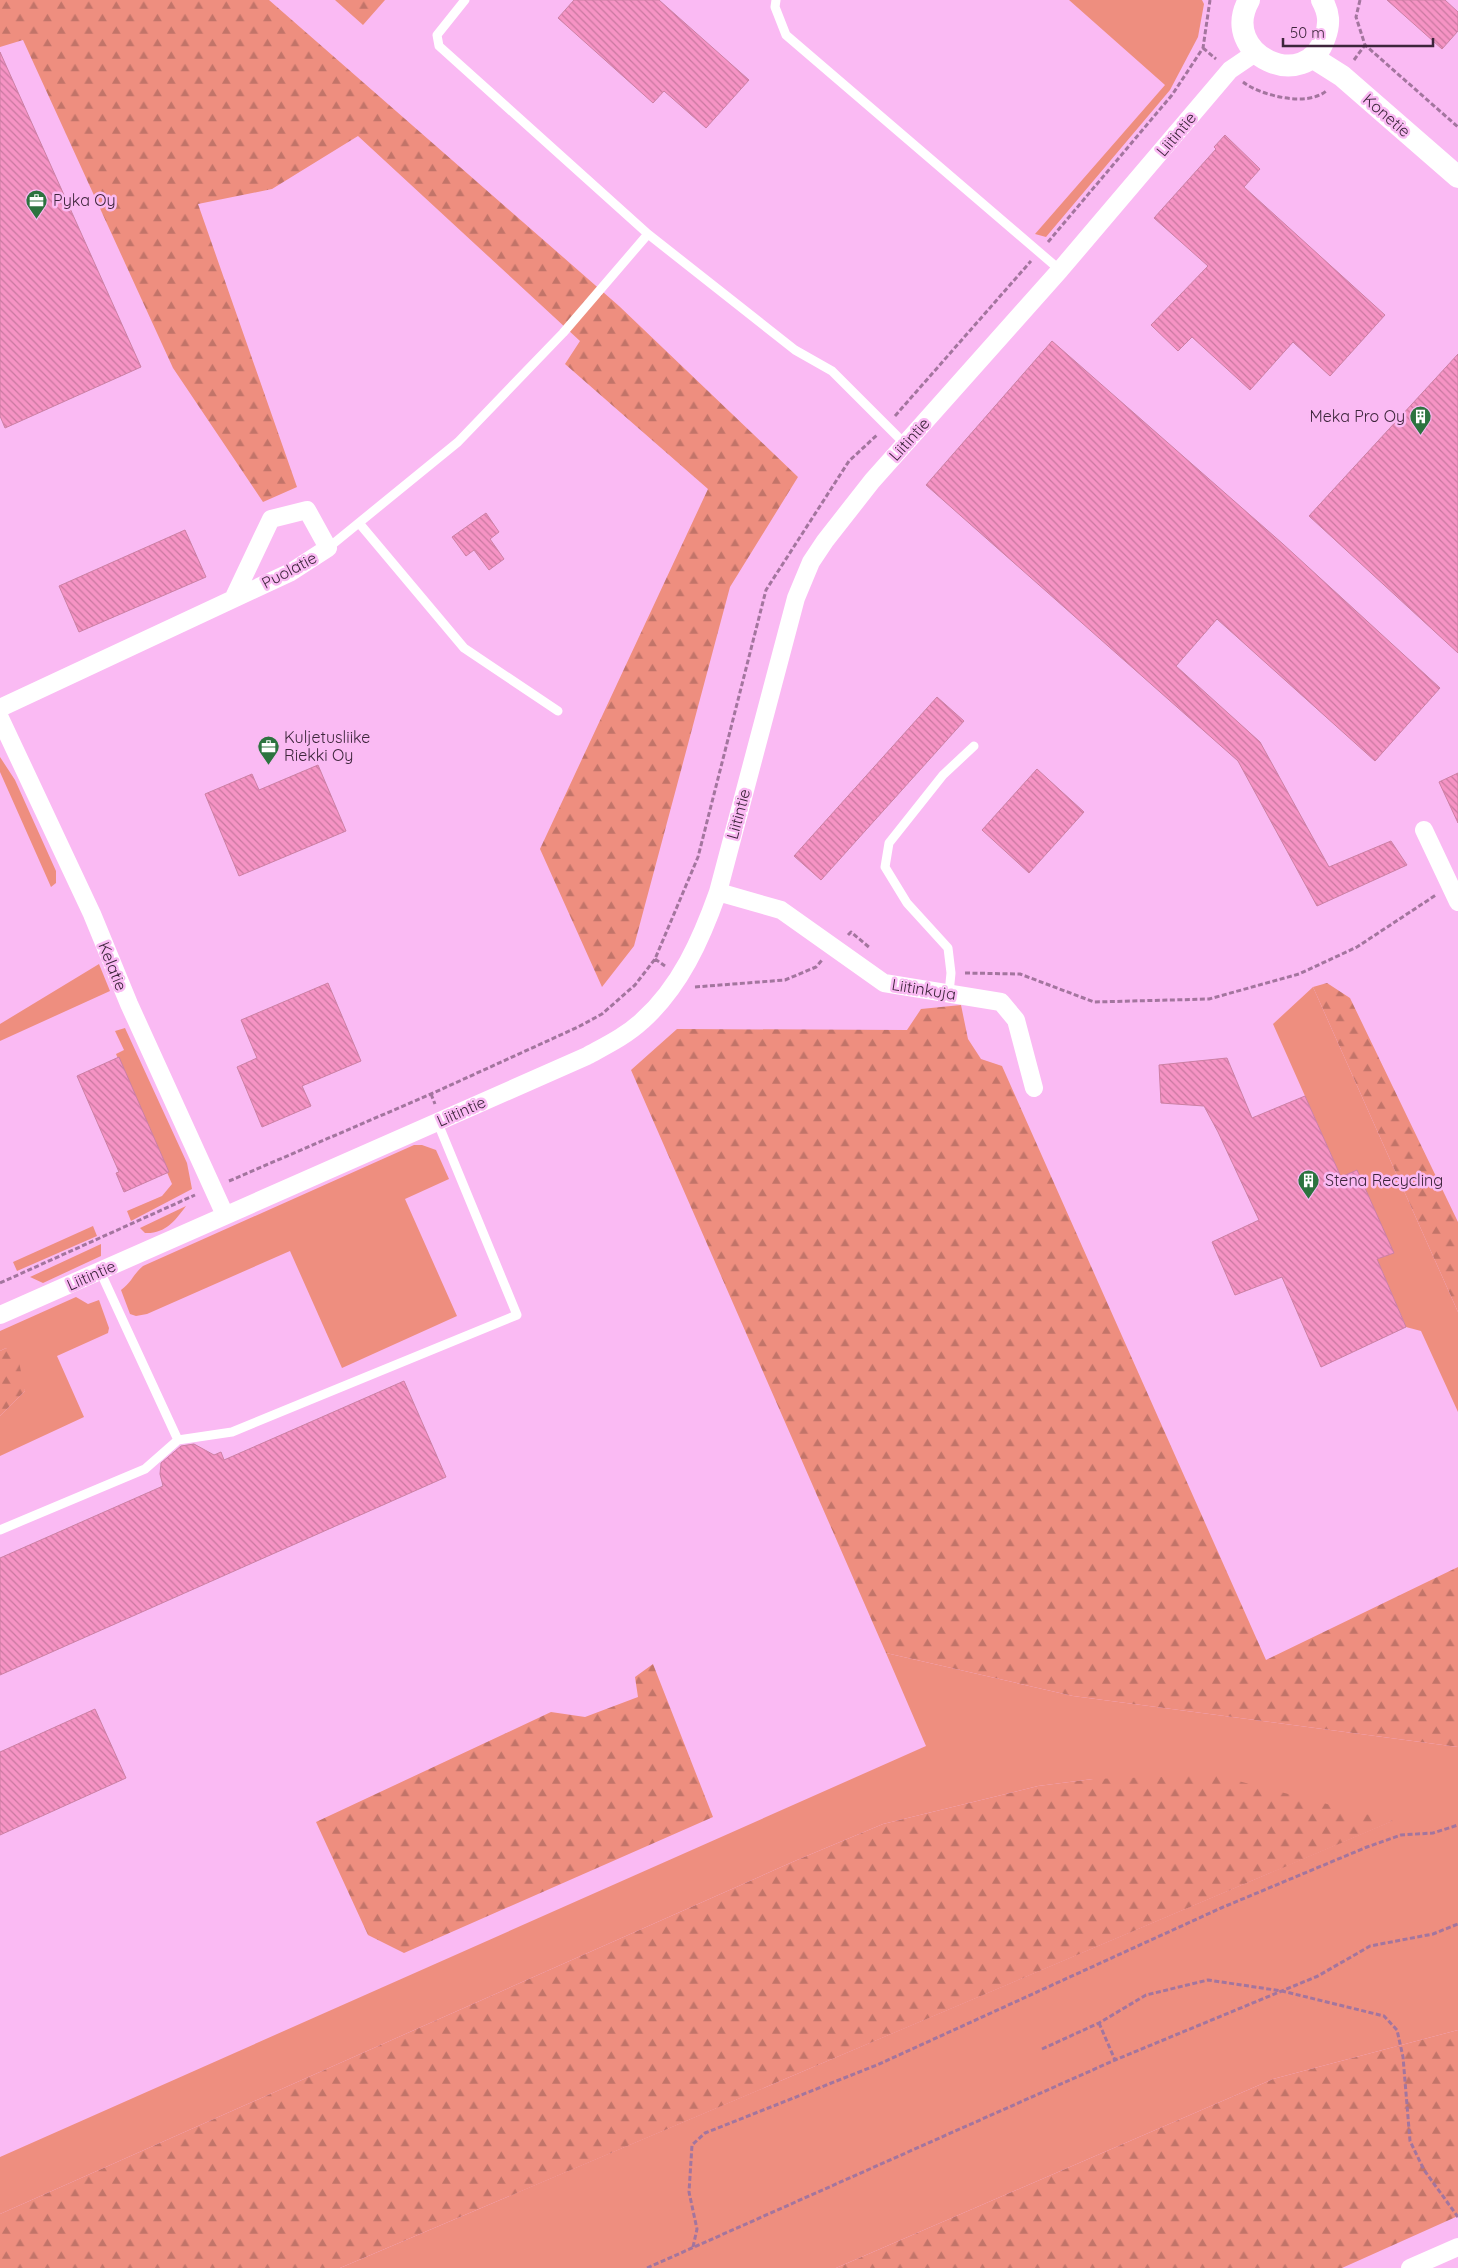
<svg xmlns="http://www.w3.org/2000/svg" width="1458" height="2268" font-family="Quicksand,sans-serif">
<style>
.green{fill:#ee8e7f}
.forest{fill:url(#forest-firs)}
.building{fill:url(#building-back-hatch);stroke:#cc80a4}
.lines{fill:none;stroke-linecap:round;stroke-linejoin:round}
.path{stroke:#a3759e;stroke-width:3;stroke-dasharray:5 2.5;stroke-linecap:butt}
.service{stroke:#fff;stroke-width:9}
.minor{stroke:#fff;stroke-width:18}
.tertiary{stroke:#fff;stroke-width:22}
.labels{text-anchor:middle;stroke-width:5;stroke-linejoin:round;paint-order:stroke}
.street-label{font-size:16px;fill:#3d253b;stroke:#fabaf3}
.poi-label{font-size:16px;fill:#3d253b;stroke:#fabaf3;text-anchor:start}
</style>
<defs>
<pattern id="forest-firs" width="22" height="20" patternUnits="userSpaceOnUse" patternTransform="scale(1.25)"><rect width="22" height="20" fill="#ee8e7f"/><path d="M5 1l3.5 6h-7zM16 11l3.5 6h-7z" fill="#c27469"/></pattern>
<pattern id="building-back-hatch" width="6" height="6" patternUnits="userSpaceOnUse" patternTransform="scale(1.25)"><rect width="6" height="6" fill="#f693c4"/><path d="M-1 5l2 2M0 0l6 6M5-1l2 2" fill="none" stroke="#c878a0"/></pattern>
</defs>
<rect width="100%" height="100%" fill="#fabaf3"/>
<path class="green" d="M1069 0H1202L1204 4 1198 37 1170 90 1046 237 1035 234 1165 85Z
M0 757 15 780 56 871V883L51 887 0 772Z
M99 964 110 991 0 1041V1024Z
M1313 987 1458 1312V1412L1421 1331 1406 1327 1377 1259 1393 1253 1341 1177 1273 1024Z
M125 1028 187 1163 192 1189 131 1221 127 1211 162 1196 172 1184 116 1054 124 1050 115 1031Z
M414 1145H422L436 1150 449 1179 405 1199 457 1316 342 1368 290 1251 147 1314 136 1316 130 1314 121 1290C132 1282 134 1273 143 1266Z
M186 1206C175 1221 165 1234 145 1233L140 1228Z
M93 1226 97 1236 17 1271 13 1262Z
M101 1244V1256L43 1283 30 1277Z
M76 1297 88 1304 99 1300 109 1328 108 1333 57 1356 84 1417 0 1456V1416L25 1391 6 1348 0 1351V1331Z
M886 1653 1073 1696 1458 1747V2030L1273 2079 836 2268H340L1392 1821 1093 1779 1038 1786 883 1824 797 1860 0 2214V2157L926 1746Z"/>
<path class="forest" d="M0 0H269L619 306 798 477 730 587 634 946 602 987 540 849 708 489 565 364 580 341 358 136 272 189 198 204 297 487 263 502 173 368 23 40 0 47Z
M335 0H385L363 25Z
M1327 983 1350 998 1458 1222V1312L1313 987Z
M961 1005 968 1039 981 1059 1002 1066 1266 1660 1458 1567V1747L1073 1696 886 1653 631 1070 677 1029 907 1030 921 1009Z
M6 1348 19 1362 25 1391 0 1416V1351Z
M653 1664 713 1817 404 1953 368 1935 316 1822 551 1712 585 1717 638 1697 635 1677Z
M1215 1775 1393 1821 340 2268H0V2214L797 1860 883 1824 1038 1786 1093 1779Z
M1458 2030V2216L1342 2268H836L1273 2079Z"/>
<path class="building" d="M574 0H659L749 80 706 128 664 91 653 103 558 18Z
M1387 0H1445L1458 12V31L1442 49Z
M0 52 141 367 5 428 0 416Z
M1225 135 1260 169 1244 187 1385 315 1330 376 1293 342 1250 390 1192 337 1178 351 1151 325 1208 266 1154 218 1216 149 1214 147Z
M1052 341 1283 544 1440 688 1375 761 1217 619 1176 666 1260 742 1329 867 1391 841 1407 865 1317 906 1238 761 926 485Z
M1458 354V653L1309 516Z
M486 513 499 532 490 539 504 559 489 570 474 550 466 556 452 537Z
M185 530 206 577 79 632 59 586Z
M937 697 964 721 821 880 794 856Z
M318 765 346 831 239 876 205 794 252 774 259 790Z
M1037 769 1084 812 1029 873 982 830Z
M1458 773V823L1439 782Z
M328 983 361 1061 302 1086 311 1106 262 1127 237 1067 257 1058 241 1020Z
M119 1057 169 1172 124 1192 116 1173 119 1172 77 1076Z
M1227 1058 1252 1118 1305 1096 1341 1177 1357 1170 1394 1253 1377 1259 1406 1327 1321 1367 1282 1277 1235 1295 1212 1242 1259 1220 1218 1132 1204 1106 1161 1103 1159 1065Z
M404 1381 446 1477 0 1675V1558L163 1486 160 1474 161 1463 181 1446 194 1444 214 1455 221 1452 224 1460Z
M95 1709 126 1778 0 1835V1752Z"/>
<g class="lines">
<path class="path" d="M1360 0 1356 17 1365 45 1458 127
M1203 48 1216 59
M1354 60 1365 45
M1243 82C1261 96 1308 107 1326 91
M1048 242 1172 95 1203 48 1210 0
M895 416 1031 261
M848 935 851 932 870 948
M655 959 665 966
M965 973 1020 974 1094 1002 1209 999 1299 974 1357 947 1436 895
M695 987 785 980 816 967 822 960
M431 1094 435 1104
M229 1181 431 1094 578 1027 602 1014 635 985 655 959 698 857 766 590 849 461 877 435
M0 1283 195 1195
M1099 2023 1115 2060
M1042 2049 1099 2023 1146 1995 1208 1980 1282 1991 1384 2016 1397 2030 1403 2057 1410 2141 1424 2170 1458 2217
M693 2247 697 2229 689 2192 692 2145 705 2133 877 2065 1221 1908 1367 1847 1401 1835 1433 1833 1458 1825
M647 2268 1115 2060 1318 1976 1370 1946 1433 1934 1458 1924"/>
<path class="service" d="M465 0 437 35 439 46 648 234 795 350 832 371 905 444
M776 0 775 7 786 35 1060 270
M359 523 464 648 558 711
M328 548 458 442 563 333 648 234
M949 993 951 973 948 948 907 903 885 867 889 843 943 775 974 746
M100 1271 178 1440 232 1432 517 1315 437 1121
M0 1530 145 1469 178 1440"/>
<path class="minor" d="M0 708 291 572 328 548 307 510 271 519 234 597
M0 718 92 914 129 1004 225 1215
M1424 830 1458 902
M718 892 781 910 884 983 1001 1002 1016 1020 1034 1088
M0 1315 587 1056C605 1046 626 1036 642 1021 680 987 701 940 718 892L796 598 811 562 825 541 872 481 1060 270 1230 70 1255 53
M1410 2268 1458 2247"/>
<path class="tertiary" d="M1249 0C1218 55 1307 95 1325 37 1330 23 1329 13 1322 0
M1312 57 1342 76 1458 177"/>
</g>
<defs>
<symbol id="office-pin" viewBox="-11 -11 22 30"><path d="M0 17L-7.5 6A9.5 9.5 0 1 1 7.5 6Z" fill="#2c733f" stroke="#fabaf3"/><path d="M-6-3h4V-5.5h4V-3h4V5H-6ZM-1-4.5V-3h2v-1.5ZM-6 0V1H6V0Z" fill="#fff"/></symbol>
<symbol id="building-pin" viewBox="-11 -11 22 30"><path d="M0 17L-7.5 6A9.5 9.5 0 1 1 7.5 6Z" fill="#2c733f" stroke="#fabaf3"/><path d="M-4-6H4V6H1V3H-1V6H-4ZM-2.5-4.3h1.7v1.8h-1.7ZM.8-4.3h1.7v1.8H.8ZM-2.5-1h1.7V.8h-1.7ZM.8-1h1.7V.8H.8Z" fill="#fff"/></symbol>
</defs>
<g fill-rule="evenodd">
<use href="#office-pin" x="24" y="188" width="25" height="34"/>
<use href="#building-pin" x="1408" y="404" width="25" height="34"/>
<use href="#office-pin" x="256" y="734" width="25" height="34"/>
<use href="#building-pin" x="1296" y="1168" width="25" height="34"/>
</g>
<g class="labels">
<g class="street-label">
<text transform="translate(1387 115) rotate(41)" y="6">Konetie</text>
<text transform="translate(1176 134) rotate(-50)" y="6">Liitintie</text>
<text transform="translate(909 439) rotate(-48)" y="6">Liitintie</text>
<text transform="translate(289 570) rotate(-28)" y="6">Puolatie</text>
<text transform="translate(738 814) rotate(-75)" y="6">Liitintie</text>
<text transform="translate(113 966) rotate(68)" y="6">Kelatie</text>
<text transform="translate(924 989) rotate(9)" y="6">Liitinkuja</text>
<text transform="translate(461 1111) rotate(-24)" y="6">Liitintie</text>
<text transform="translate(91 1275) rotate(-24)" y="6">Liitintie</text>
</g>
<g class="poi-label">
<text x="53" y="206">Pyka Oy</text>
<text x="1405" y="422" text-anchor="end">Meka Pro Oy</text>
<text x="284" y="743">Kuljetusliike<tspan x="284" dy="18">Riekki Oy</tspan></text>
<text x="1325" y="1186">Stena Recycling</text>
</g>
</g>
<path d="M1283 38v8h150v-8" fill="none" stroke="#3d253b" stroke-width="2.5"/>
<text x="1290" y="38" font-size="15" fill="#3d253b" stroke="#fabaf3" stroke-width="4" paint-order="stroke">50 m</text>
</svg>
